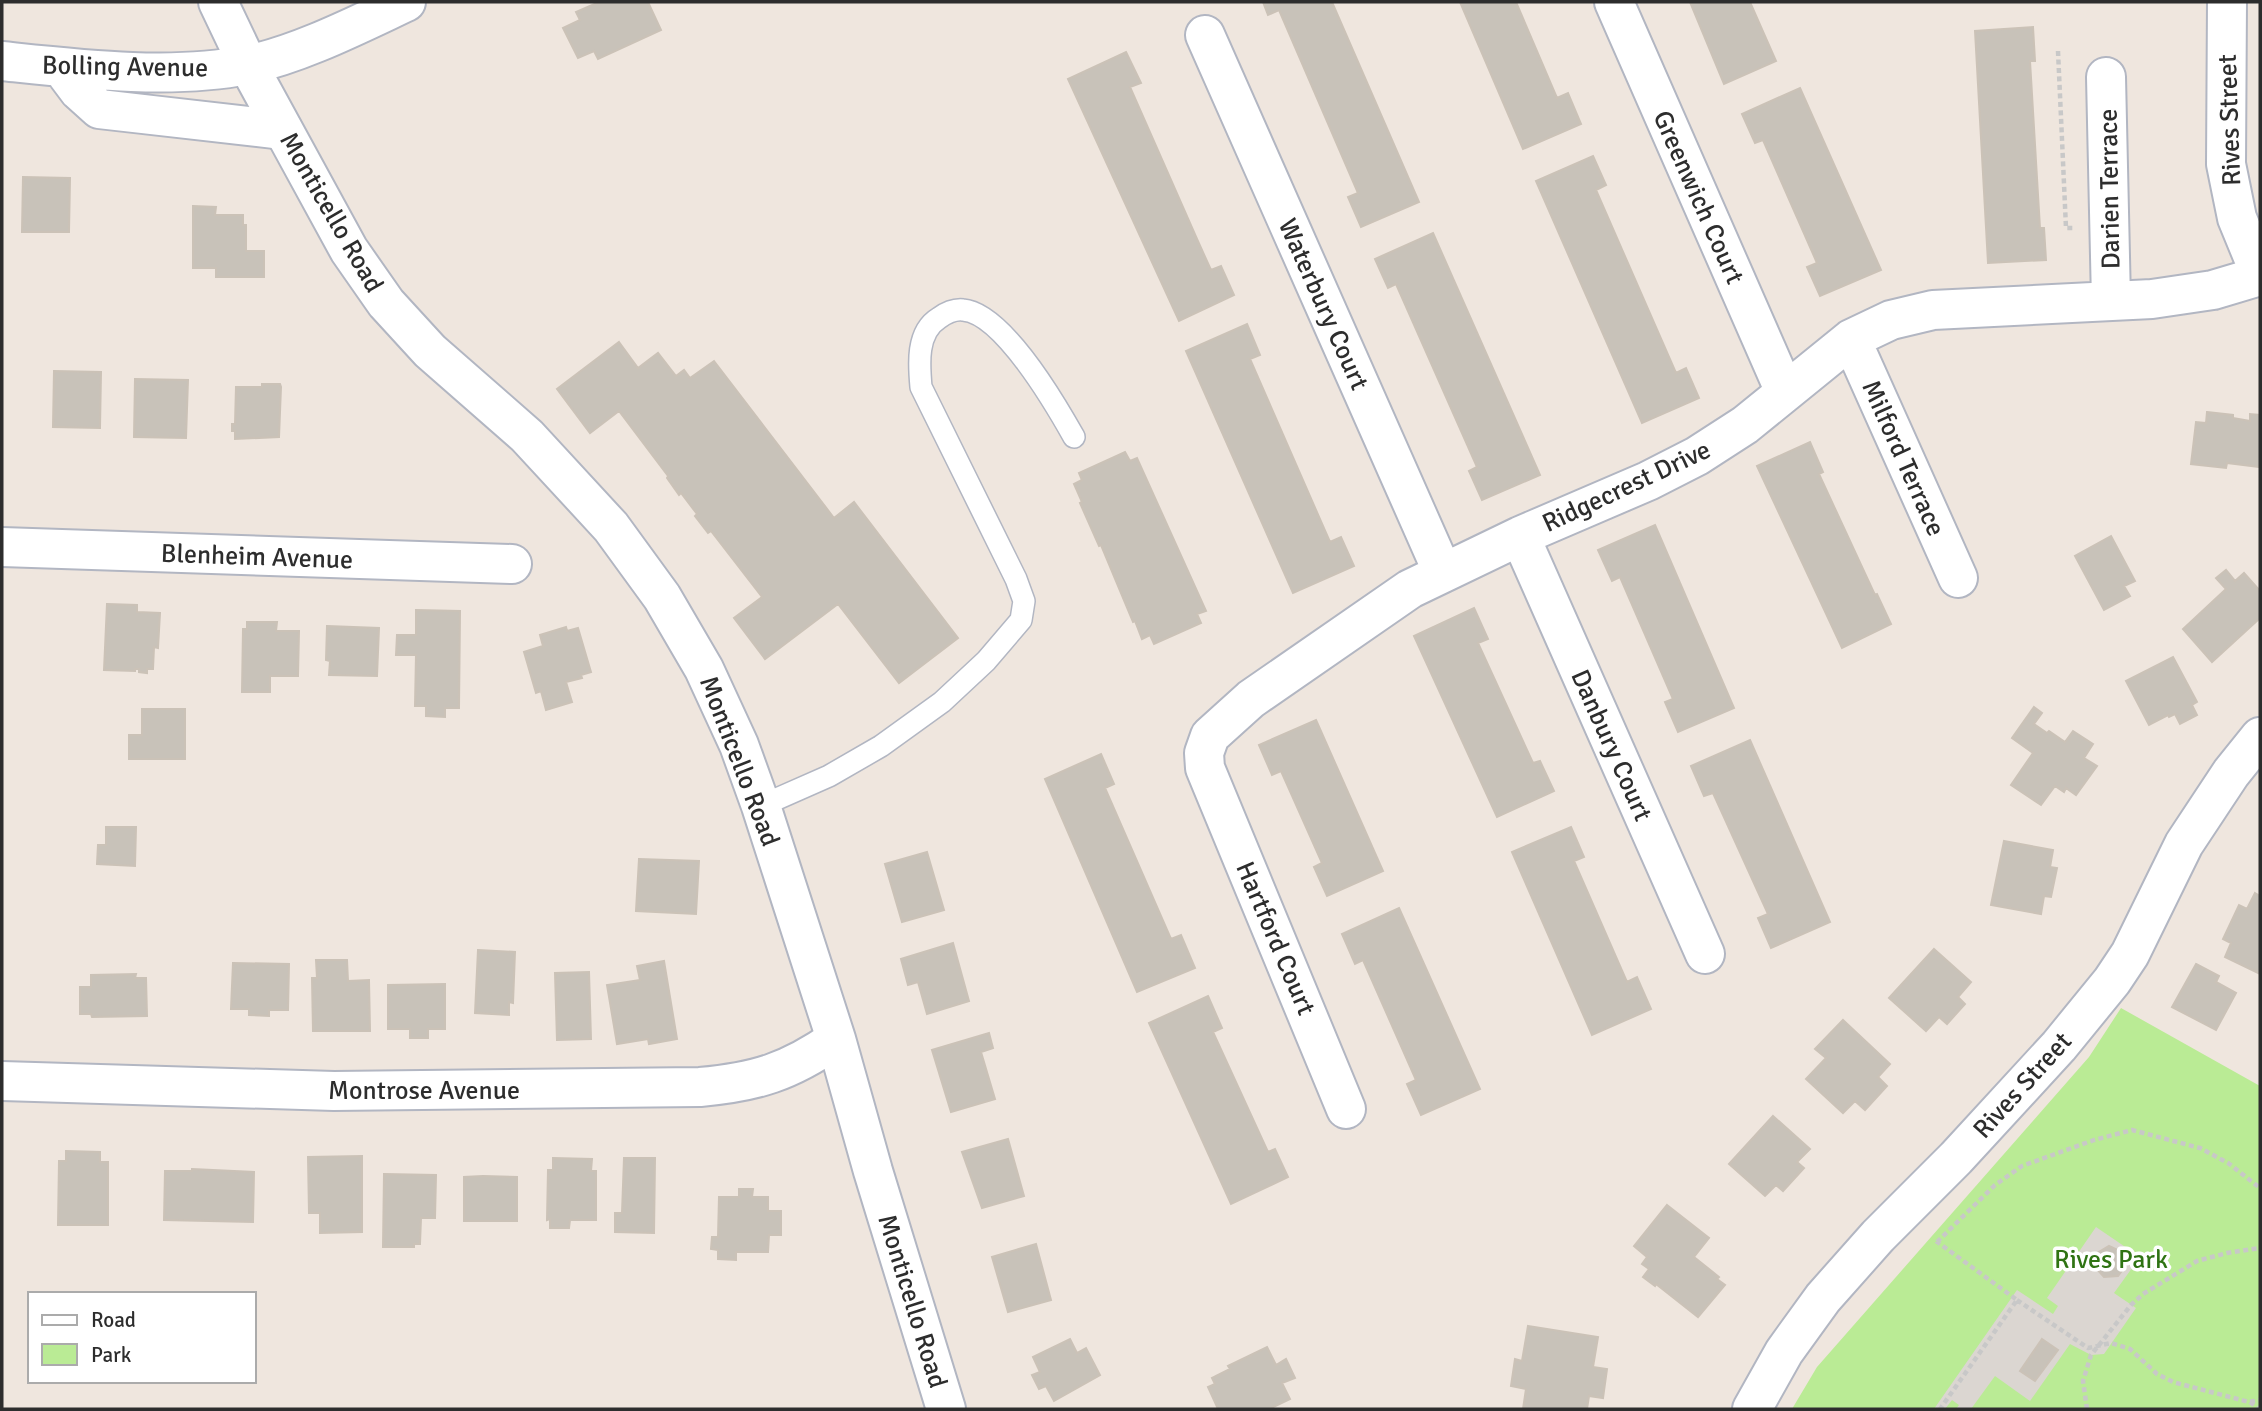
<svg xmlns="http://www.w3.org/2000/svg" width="2262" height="1411" font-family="Signika,sans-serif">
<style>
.green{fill:#baeb95}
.plaza{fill:#dbd6d1;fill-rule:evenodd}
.building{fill:#c8c2b9;stroke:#cbc2b7;stroke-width:2}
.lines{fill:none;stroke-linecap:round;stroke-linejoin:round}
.service-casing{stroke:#b2b6c2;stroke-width:24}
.minor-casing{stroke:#b2b6c2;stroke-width:42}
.secondary-casing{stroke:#b2b6c2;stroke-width:42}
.path{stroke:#c8c8c8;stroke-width:4.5;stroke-dasharray:5 3.5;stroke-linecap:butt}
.service{stroke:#fff;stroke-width:21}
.minor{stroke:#fff;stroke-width:38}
.secondary{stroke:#fff;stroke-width:38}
.labels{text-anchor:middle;stroke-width:7;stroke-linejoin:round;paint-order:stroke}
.street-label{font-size:26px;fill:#2d2d2d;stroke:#fff}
.park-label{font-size:26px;fill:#2f7313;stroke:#fff}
</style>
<rect width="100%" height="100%" fill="#efe6de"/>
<path class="green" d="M2121 1008 2260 1086V1409H1792L1817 1367 2089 1057Z"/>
<path class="plaza" d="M2096 1227 2140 1257 2114 1293 2136 1308 2104 1354 2091 1355 2070 1344 2030 1401 1995 1376 1971 1409H1956L1959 1405 1952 1400 1945 1409H1934L2017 1290 2053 1314 2058 1306 2047 1298ZM2110 1246 2122 1252 2126 1265 2118 1276 2104 1277ZM2042 1339 2057 1350 2035 1381 2020 1371Z"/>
<path class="building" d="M599 2H648L661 30 598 59 594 51 578 58 563 28 580 20 576 12Z
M1263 2H1332L1419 202 1361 227 1348 197 1358 193 1279 10 1268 15Z
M1460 2H1516L1557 98 1568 93 1581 124 1523 149Z
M1690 2H1750L1776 61 1724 84Z
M2033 27 2035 61H2030L2040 228H2044L2046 260 1988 263 1975 31Z
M1126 52 1141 83 1130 87 1197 239 1211 270 1221 266 1234 295 1179 321 1068 79Z
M1800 88 1881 270 1820 296 1807 267 1817 263 1763 140 1755 143 1742 114Z
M1593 156 1606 185 1596 190 1676 373 1686 368 1699 398 1642 423 1536 181Z
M23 177 70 178 69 232H22Z
M193 206 216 207 215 215H243V225H246V251H264V277H216V268H193Z
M1433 233 1540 475 1482 500 1469 471 1477 467 1396 284 1388 288 1375 259Z
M1247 324 1260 355 1250 359 1330 542 1341 537 1354 566 1293 593 1186 351Z
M619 342 638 368 658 353 676 376 684 370 690 378 714 361 834 518 854 502 958 638 899 683 838 604 765 659 734 618 762 597 711 531 708 533 695 516 697 514 681 493 679 495 667 478 668 476 619 411 590 433 557 389Z
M54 371 101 372 100 428 53 427Z
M135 379 188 380 186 438 134 437Z
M262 384H280L281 387 279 437 235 439V431H232V424H235L236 387H262Z
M2207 412 2233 415V418L2250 421V414L2260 415V467L2227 463 2226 468 2191 464 2196 422 2206 423Z
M1810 442 1823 472 1819 474 1875 595 1877 594 1891 624 1842 648 1757 466Z
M1125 452 1130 461 1137 458 1206 611 1197 614 1201 623 1154 644 1150 635 1142 639 1135 621 1133 622 1101 545 1099 546 1080 503 1082 502 1074 484 1082 480 1079 473Z
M1655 525 1734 708 1678 732 1665 702 1673 699 1620 577 1612 581 1598 550Z
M2111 536 2135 581 2124 586 2130 596 2104 610 2075 556Z
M2226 570 2235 581 2244 573 2260 591V618L2212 662 2183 629 2226 589 2216 578Z
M107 604 137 605V612L160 613 158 648 154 647 153 669H147V673L139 672V669H135V671L104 670Z
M1474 608 1488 639 1478 643 1533 763 1540 761 1554 791 1497 817 1414 636Z
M416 610 460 611 459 708H445V717L426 716V706H415L416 655H396L397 635H416Z
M247 622H277L276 631H299L298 676H270V692H242L243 629H247Z
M327 626 379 628 377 676 329 675 330 661 326 660Z
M566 627 567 631 578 628 591 672 581 675 582 678 566 682 572 702 546 710 541 691 536 693 524 652 543 646 540 635Z
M2173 657 2197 702 2192 705 2197 715 2180 724 2175 714 2169 717 2168 715 2149 725 2126 681Z
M2034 707 2042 713 2034 724 2047 733 2049 731 2065 742 2073 731 2093 744 2084 758 2097 766 2076 795 2066 788 2064 792 2055 786 2041 805 2011 785 2033 753 2012 738Z
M142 709H185V759H129V735H142Z
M1316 720 1383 871 1327 896 1314 867 1322 863 1281 771 1272 775 1259 745Z
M1750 740 1830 922 1771 948 1758 918 1768 914 1713 793 1704 796 1691 766Z
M1101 754 1114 784 1105 788 1171 939 1181 935 1195 968 1137 992 1045 779Z
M106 827H136L135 866 97 864 98 845H106Z
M1571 827 1584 857 1574 861 1627 982 1637 977 1651 1009 1592 1035 1512 852Z
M2004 841 2053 850 2050 867 2057 868 2051 897 2044 896 2041 914 1991 905Z
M927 852 944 910 902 922 885 864Z
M639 859 699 861 696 914 636 911Z
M2255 893 2260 896V974L2225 957 2231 943 2223 939 2239 905 2247 909Z
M1399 908 1480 1089 1421 1115 1407 1084 1416 1080 1363 960 1355 964 1342 934Z
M953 943 969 1001 927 1014 918 982 908 985 901 959Z
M1934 949 1971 982 1958 997 1965 1004 1947 1024 1939 1017 1926 1031 1889 998Z
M478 950 515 952 513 1003 509 1002V1015L475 1013Z
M316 960H347L348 981 369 980 370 1031H313L312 978H317Z
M664 961 677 1039 649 1044 648 1039 617 1044 607 985 640 980 637 966Z
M233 963 289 964 288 1010H269V1016L249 1015V1009H231Z
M2196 964 2219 976 2216 982 2236 993 2216 1030 2172 1007Z
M589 972 591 1039 557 1040 555 973Z
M136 974 135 978H146L147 1016 92 1017 91 1014H80V987H91V975Z
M445 984V1029H428V1038H410V1029H388V985Z
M1208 996 1222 1028 1213 1032 1268 1152 1275 1149 1288 1177 1231 1204 1149 1023Z
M1843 1020 1890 1064 1878 1077 1887 1086 1865 1110 1855 1101 1843 1113 1806 1079 1826 1058 1815 1049Z
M989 1033 993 1048 981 1052 995 1099 951 1112 932 1050Z
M1773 1116 1810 1149 1797 1162 1804 1168 1783 1191 1776 1185 1765 1196 1729 1164Z
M1008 1139 1024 1196 982 1208 962 1152Z
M66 1151 100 1152V1162H108V1225H58L59 1161H66Z
M362 1156V1232L320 1233V1213H309L308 1157Z
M553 1158 592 1159 591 1171H596V1220H570L569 1228H550V1219L547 1220 548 1170H553Z
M624 1158H655L654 1233 615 1232V1213H622Z
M192 1169 254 1172 253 1222 164 1220 165 1171H192Z
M384 1174 436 1175 435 1218H421L420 1244H414V1247H383Z
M483 1176 517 1177V1221H464V1177Z
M739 1189H753L752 1197H768V1211H781V1235H769L768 1252H736V1260L718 1259V1250L711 1249 712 1237H718L719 1197H739Z
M1667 1205 1709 1238 1694 1257 1719 1277 1717 1279 1725 1285 1698 1317 1656 1284 1655 1286 1643 1277 1649 1269 1642 1264 1647 1257 1634 1246Z
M1036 1244 1051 1300 1008 1312 992 1257Z
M2109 1246 2122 1252 2126 1265 2118 1276 2104 1277 2095 1267 2097 1253Z
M1528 1326 1598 1337 1593 1367 1607 1369 1603 1398 1589 1396 1587 1409H1523L1526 1389 1511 1386 1515 1359 1522 1361Z
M1070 1339 1077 1353 1086 1348 1100 1375 1054 1401 1046 1386 1039 1389 1032 1375 1040 1372 1033 1357Z
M2042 1339 2058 1350 2035 1381 2020 1371Z
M1267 1347 1276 1365 1286 1359 1295 1378 1282 1383 1290 1399 1269 1409H1218L1208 1387 1215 1384 1212 1378 1230 1369 1228 1366Z"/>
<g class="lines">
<defs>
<path id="service" d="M761 806 829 776 881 746 942 702 986 661 1021 620 1024 601 1016 579 921 387C919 365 916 332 939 318 946 313 954 309 963 310 1003 313 1056 405 1074 437"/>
<path id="minor" d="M218 2 248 65 349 250 386 303 430 351 527 436 611 527 662 597 704 669 739 745 761 806 836 1039 873 1171 946 1409
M1614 2 1785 392
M2227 2 2226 164 2237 218 2260 274
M1205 35 1443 573
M2106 77 2111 301
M1851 339 1958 578
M1520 536 1705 954
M2 547 512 564
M2 1081 334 1091 700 1087C756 1082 789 1072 836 1039
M1346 1109 1205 768 1204 753 1210 736 1251 699 1410 589 1520 536 1648 481 1697 456 1745 425 1851 339 1891 320 1933 310 2152 299 2213 290 2260 276
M1752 1409 1784 1352 1823 1298 1878 1236 1956 1158 2059 1046 2112 981 2130 954 2184 844 2231 773 2260 737"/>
<path id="secondary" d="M2 61C79 69 171 80 247 65 298 55 359 24 406 2
M61 67 79 91 99 109 283 130"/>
</defs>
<use href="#service" class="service-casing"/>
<use href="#minor" class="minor-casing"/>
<use href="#secondary" class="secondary-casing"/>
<path class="path" d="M2058 51 2066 228H2074
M1936 1241 2017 1300 1940 1409
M1937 1242 1995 1185 2022 1166 2094 1140 2132 1130 2200 1148 2228 1163 2260 1188
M2017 1300 2088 1348 2111 1343 2130 1349 2157 1374 2173 1382 2249 1402 2260 1400
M2250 1402 2259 1409
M2087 1409 2083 1381 2091 1355 2131 1305 2143 1294 2197 1261 2227 1253 2260 1248"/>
<use href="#service" class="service"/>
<use href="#minor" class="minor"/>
<use href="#secondary" class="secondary"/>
</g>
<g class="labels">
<g class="street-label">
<text transform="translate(125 66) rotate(1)" y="9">Bolling Avenue</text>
<text transform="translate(2229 120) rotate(-92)" y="9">Rives Street</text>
<text transform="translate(2109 189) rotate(-91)" y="9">Darien Terrace</text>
<text transform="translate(1699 197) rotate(66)" y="9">Greenwich Court</text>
<text transform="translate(332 212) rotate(60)" y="9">Monticello Road</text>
<text transform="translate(1324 304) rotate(66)" y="9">Waterbury Court</text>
<text transform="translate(1904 458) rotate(66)" y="9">Milford Terrace</text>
<text transform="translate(1626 486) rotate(-25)" y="9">Ridgecrest Drive</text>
<text transform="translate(257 556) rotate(2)" y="9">Blenheim Avenue</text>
<text transform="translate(1612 745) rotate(66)" y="9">Danbury Court</text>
<text transform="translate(740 761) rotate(69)" y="9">Monticello Road</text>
<text transform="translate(1276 938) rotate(67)" y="9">Hartford Court</text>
<text transform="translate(2022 1085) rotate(-48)" y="9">Rives Street</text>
<text x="424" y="1099">Montrose Avenue</text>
<text transform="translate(913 1301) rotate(73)" y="9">Monticello Road</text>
</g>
<g class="park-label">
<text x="2111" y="1268">Rives Park</text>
</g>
</g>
<rect width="2262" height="1411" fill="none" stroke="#2d2d2d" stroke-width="7"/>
<rect x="28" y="1292" width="228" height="91" fill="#ffffff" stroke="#ababab" stroke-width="2"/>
<rect x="42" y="1315" width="35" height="10" fill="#ffffff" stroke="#ababab" stroke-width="2"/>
<text x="91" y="1327" font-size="21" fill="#2d2d2d">Road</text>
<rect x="42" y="1344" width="35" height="21" fill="#baeb95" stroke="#ababab" stroke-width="2"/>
<text x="91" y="1362" font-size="21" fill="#2d2d2d">Park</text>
</svg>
